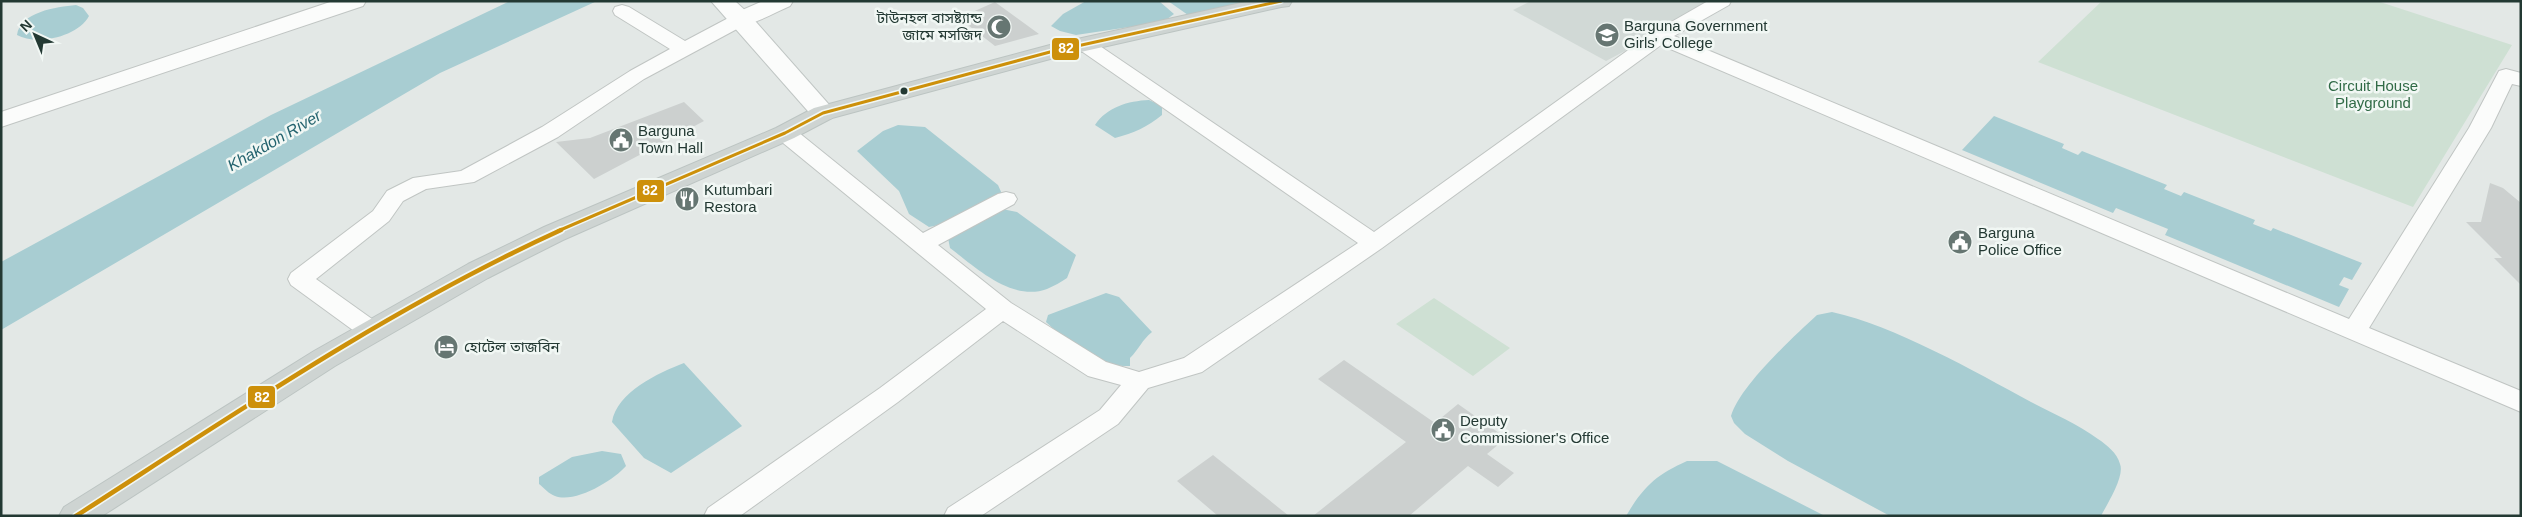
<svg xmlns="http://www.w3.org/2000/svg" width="2522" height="517" font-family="Arial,'Noto Sans Bengali',sans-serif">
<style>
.built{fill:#d1d9d6}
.green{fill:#cee0d3}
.water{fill:#a8cdd2}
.building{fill:#ccd0cf}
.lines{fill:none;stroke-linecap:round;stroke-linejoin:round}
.minor-casing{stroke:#c0c5c3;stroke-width:2}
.tertiary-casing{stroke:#c0c5c3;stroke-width:2}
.secondary-casing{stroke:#bfc5c3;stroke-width:2}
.primary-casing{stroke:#bcc4c2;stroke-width:2}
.minor{fill:#fbfcfb;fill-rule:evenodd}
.tertiary{fill:#fbfcfb;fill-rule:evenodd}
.secondary{fill:#fbfcfb;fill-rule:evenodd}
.primary{fill:#ced4d2;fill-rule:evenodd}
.bus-1-far1-casing{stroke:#f1f7f4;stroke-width:6}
.bus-1-casing{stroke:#f1f7f4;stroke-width:8}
.bus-1-far1{stroke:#cd900a;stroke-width:3}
.bus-1{stroke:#cd900a;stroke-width:4.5}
.bus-dot{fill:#233933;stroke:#f1f7f4;stroke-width:2}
.labels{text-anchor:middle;stroke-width:5;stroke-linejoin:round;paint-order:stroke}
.poi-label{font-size:15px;fill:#233933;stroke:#f1f7f4;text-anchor:start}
.park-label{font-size:15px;fill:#316b47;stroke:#f1f7f4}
.water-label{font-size:16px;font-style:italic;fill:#23636e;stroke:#f1f7f4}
.line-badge{stroke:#f1f7f4;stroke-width:2}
.badge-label{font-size:14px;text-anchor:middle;font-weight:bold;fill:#fff}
</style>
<rect width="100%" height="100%" fill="#e3e8e6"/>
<path class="built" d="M1531 1H1719L1606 61 1513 10Z"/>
<path class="green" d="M2102 1H2377L2512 45 2413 207 2038 62Z
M1434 298 1510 348 1473 376 1396 324Z"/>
<path class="water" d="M510 1H597L440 73 1 330V262L271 115Z
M1086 1H1159L1174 14 1163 22 1076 35 1060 31 1051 26 1063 14Z
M1168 1H1258L1188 15Z
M76 5 83 8 89 16C78 37 36 46 17 35 20 12 56 7 76 5Z
M1149 100 1162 106V115C1147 127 1134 133 1115 138L1095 125C1107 107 1128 101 1149 100Z
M1994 116 2064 144 2062 148 2078 155 2082 151 2167 185 2164 189 2181 196 2184 192 2255 220 2253 224 2271 231 2273 228 2362 263 2352 280 2344 277 2339 285 2349 289 2339 307 2165 235 2168 229 2116 208 2113 213 1962 150Z
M898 125 925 127 998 185 1002 194 939 225 929 227 909 214 899 191 857 151 883 131Z
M1002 209 1017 212 1076 255 1067 278C1061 282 1054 286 1047 289 1012 302 975 267 950 248L948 238Z
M1106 293 1119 297 1152 332C1142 340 1139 349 1130 358V366C1093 368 1072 345 1046 322L1048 315Z
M1832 312C1895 326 1974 371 2031 402 2053 414 2078 424 2098 439 2107 445 2117 453 2120 464 2125 476 2107 504 2101 516H1890L1788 461 1745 434 1734 423 1731 416C1740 386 1792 338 1817 315Z
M684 363 742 426 671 473 644 458 612 422C617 392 658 373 684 363Z
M602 451 621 454 626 466C614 480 575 504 555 496 549 494 544 488 539 484V477L572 457Z
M1687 461H1717L1825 516H1626C1644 486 1656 475 1687 461Z"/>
<path class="building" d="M995 2 1039 34 995 46 959 18Z
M684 102 704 121 594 179 556 142 590 138Z
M2490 183 2503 188 2521 203V285L2494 258H2502L2466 222H2481Z
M1344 360 1435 423 1458 404 1506 438 1487 454 1514 473 1498 487 1468 466 1409 516H1313L1406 442 1318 379Z
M1213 455 1289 516H1218L1177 481Z"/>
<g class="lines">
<defs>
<path id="minor" d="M1708 1H1731L1729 5 1674 36 2349 319 2469 128 2499 71 2506 69 2521 73V86L2512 84 2491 128 2369 328 2521 391V412L1661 45 1382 248 1202 372 1148 388 1118 424 981 516H944L948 508 1100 410 1121 385 1088 376 1003 321 898 402 740 516H704L708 508 880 388 986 309 777 138 774 133 777 128 785 127 793 128 923 233 998 194 1006 192 1014 194 1017 199 1014 204 938 245 1011 303 1106 362 1139 372 1184 358 1358 243 1077 48 1074 44 1077 40H1091L1374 232 1652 33Z
M622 5 629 7 685 41 734 15H748L751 19 748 23 644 79 558 137 474 182 426 189 403 201 389 221 316 279 379 324 383 330 379 336 370 339 361 336 291 285 288 279 291 273 373 211 387 191 413 178 461 171 542 127 630 71 670 49 615 15 613 11 615 7Z"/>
<path id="tertiary" d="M333 1H366L363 6 1 127V112Z
M763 1H793L790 6C773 13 751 28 733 24L730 19 733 14Z"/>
<path id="secondary" d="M711 1H735L749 14 832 108 835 113 832 118 823 120 814 118Z"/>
<path id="primary" d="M1250 1H1292L1289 6 1281 7 1054 58 832 118 794 138 563 240 488 278 335 366 102 516H59L64 507 314 351 468 264 544 227 776 128 814 108 1050 45Z"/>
</defs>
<use href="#minor" class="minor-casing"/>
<use href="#tertiary" class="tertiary-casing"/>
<use href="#secondary" class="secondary-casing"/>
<use href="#primary" class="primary-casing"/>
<use href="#minor" class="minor"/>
<use href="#tertiary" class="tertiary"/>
<use href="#secondary" class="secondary"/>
<use href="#primary" class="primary"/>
<defs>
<path id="bus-1-far1" d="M558 231 785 133 823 113 1050 52 1281 1"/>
<path id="bus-1" d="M76 516C233 415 390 308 561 230"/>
</defs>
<use href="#bus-1-far1" class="bus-1-far1-casing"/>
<use href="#bus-1" class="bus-1-casing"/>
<use href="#bus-1-far1" class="bus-1-far1"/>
<use href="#bus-1" class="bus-1"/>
</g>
<defs>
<symbol id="mosque-disc" viewBox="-11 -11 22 22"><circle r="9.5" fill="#667672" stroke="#f1f7f4"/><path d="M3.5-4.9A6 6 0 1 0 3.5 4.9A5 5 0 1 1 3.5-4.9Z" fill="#fff"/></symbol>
<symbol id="university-disc" viewBox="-11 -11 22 22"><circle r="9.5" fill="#667672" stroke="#f1f7f4"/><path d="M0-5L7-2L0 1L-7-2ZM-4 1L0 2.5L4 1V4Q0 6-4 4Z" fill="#fff"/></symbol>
<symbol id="civic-disc" viewBox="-11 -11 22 22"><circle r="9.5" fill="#667672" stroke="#f1f7f4"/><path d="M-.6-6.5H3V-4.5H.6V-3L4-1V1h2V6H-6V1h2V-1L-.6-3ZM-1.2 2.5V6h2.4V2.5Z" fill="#fff"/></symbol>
<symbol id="restaurant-disc" viewBox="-11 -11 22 22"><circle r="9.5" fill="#667672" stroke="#f1f7f4"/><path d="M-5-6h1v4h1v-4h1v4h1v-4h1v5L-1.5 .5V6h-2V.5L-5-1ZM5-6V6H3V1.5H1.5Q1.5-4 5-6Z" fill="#fff"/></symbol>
<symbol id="hotel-disc" viewBox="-11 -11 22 22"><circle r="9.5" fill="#667672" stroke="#f1f7f4"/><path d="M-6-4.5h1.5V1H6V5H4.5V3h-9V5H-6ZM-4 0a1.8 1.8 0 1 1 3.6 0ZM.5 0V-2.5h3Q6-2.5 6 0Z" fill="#fff"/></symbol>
</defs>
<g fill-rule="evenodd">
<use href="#mosque-disc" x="985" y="13" width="28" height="28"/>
<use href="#university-disc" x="1593" y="21" width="28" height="28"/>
<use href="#civic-disc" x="607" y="126" width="28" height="28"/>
<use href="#restaurant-disc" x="673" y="185" width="28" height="28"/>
<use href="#civic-disc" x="1946" y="228" width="28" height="28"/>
<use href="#hotel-disc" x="432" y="333" width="28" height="28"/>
<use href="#civic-disc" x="1429" y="416" width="28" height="28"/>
</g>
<circle class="bus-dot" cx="904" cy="91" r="4.5"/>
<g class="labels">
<g class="poi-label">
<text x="982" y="23" text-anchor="end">টাউনহল বাসষ্ট্যান্ড<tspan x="982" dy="17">জামে মসজিদ</tspan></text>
<text x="1624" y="31">Barguna Government<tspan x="1624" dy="17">Girls' College</tspan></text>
<text x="638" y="136">Barguna<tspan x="638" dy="17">Town Hall</tspan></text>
<text x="704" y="195">Kutumbari<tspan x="704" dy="17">Restora</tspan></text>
<text x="1978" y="238">Barguna<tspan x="1978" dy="17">Police Office</tspan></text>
<text x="464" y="352">হোটেল তাজবিন</text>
<text x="1460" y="426">Deputy<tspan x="1460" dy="17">Commissioner's Office</tspan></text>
</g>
<g class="park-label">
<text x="2373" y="91">Circuit House<tspan x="2373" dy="17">Playground</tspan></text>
</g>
<g class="water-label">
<text transform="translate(274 140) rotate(-30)" y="6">Khakdon River</text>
</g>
</g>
<g class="line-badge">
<rect x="1051" y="37" width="29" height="24" rx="5" fill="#cd900a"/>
<rect x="636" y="179" width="29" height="24" rx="5" fill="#cd900a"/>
<rect x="247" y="385" width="29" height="24" rx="5" fill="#cd900a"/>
</g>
<g class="badge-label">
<text x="1066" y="53">82</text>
<text x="650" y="195">82</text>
<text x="262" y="402">82</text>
</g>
<rect width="2522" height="517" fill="none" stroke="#233933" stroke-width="5"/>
<g transform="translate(35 35) rotate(316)" stroke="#f1f7f4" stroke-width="4" paint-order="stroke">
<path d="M0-4L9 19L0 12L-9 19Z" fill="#233933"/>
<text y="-8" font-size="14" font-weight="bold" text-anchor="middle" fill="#233933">N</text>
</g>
</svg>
